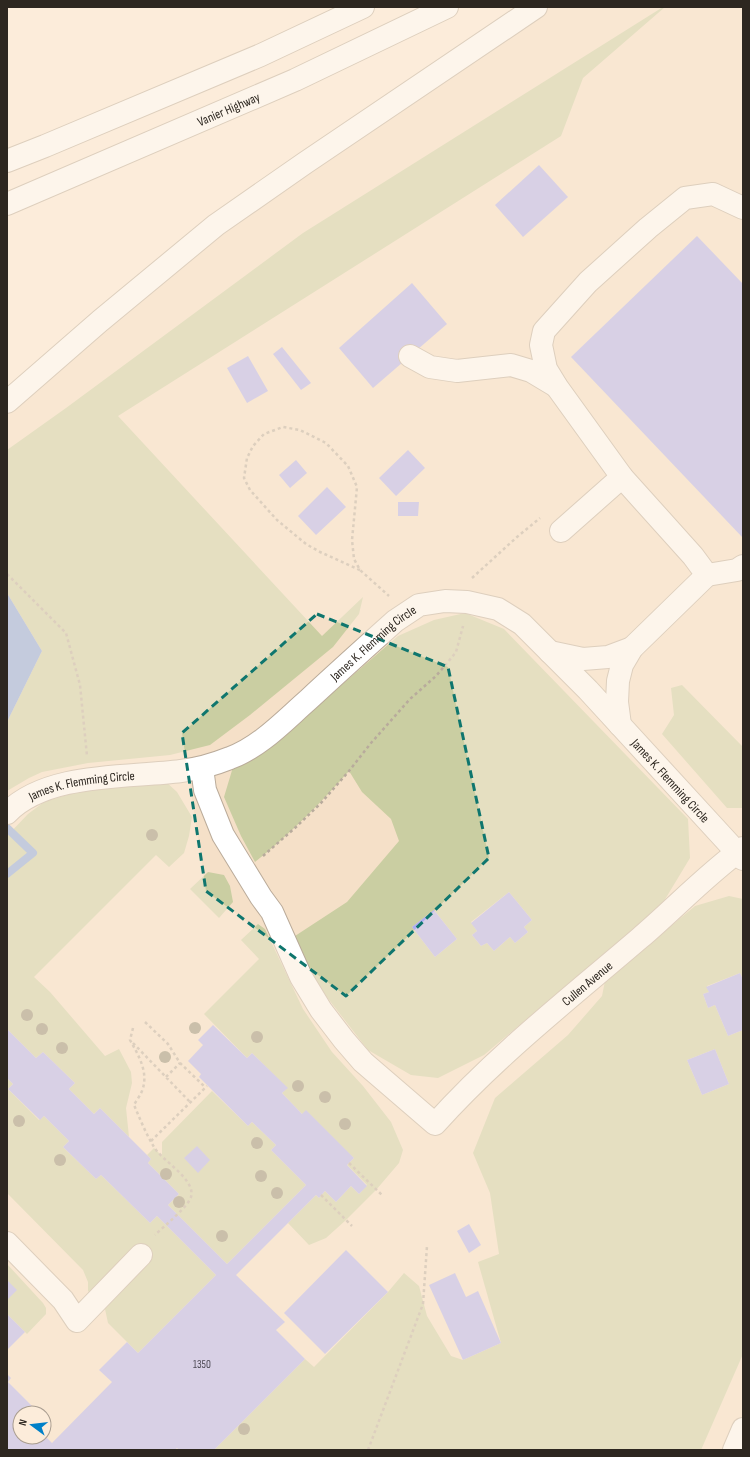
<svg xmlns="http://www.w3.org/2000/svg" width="750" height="1457" font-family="'Sofia Sans Condensed',sans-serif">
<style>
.built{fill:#f5e0c8;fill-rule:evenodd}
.green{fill:#cacea2;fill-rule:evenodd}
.water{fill:#82a3df}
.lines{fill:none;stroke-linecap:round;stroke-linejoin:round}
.stream{stroke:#82a3df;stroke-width:8}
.building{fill:#aeaef1}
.minor-casing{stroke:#baab9a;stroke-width:24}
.highway-casing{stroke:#baab9a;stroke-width:24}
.path{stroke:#b8ab9c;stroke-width:2.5;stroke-dasharray:3 3;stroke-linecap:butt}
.minor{stroke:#fff;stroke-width:22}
.highway{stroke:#fff;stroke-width:22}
.tree{fill:#8f886f}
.marked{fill:none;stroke:#0f766e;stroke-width:3;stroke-dasharray:8 5;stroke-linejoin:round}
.labels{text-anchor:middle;stroke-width:3.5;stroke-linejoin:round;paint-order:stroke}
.number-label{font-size:11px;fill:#4d4954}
.street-label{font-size:13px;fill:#2d2720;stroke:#fcecda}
</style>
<rect width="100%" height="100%" fill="#fcecda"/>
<path class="built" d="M536 7H743V1450H7V402L100 321ZM20 1413H44V1437H20Z"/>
<path class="green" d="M663 7H665L583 78 561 136 118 416 322 636 363 597 359 614 333 647 250 715 210 745 170 755 88 763 42 772 29 778 7 791V722L42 651 7 593V450L66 408 303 233Z
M465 613 504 629 688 819 690 858 661 906 484 1055 438 1078 411 1075 368 1050 305 969 295 936 347 902 399 841 391 819 362 792 349 771C320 804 289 835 255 862L241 836 224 797 233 767 278 740 398 636 434 620ZM509 892 532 920 524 927 528 932 515 943 510 937 494 951 487 943 481 946 472 935 477 931 471 922ZM434 910 457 939 435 957 412 927Z
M682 685 743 747V808H727L662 734 674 715 671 688Z
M164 780 177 792 192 817 189 836 184 853 169 867 156 855 34 977 50 992 105 1056 119 1049 131 1072 132 1083 126 1108 129 1137 100 1108 94 1114 69 1089 75 1083 43 1052 36 1058 7 1029V836L28 814 44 802 83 790Z
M208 872 224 875 230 886 233 902 219 918 190 889Z
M729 896 743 899V979L740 973 707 986 709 992 703 994 708 1008 715 1005 728 1036 743 1030V1354L701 1450H214L305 1359 314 1367 388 1292 404 1273 419 1286 427 1316 451 1356 463 1360 501 1343 478 1262 499 1254 490 1193 473 1153 495 1098 568 1035 602 996 605 981 695 906ZM715 1049 729 1084 702 1095 687 1060Z
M258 924 265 929 303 1009 332 1052 363 1086 391 1122 403 1150 399 1163 376 1190 346 1220 326 1238 309 1245 288 1223 316 1195 319 1198 325 1191 336 1202 351 1186 359 1194 367 1185 347 1165 354 1158 302 1114 282 1093 287 1088 252 1053 247 1058 204 1014 259 959 241 940Z
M7 1078 13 1084 8 1089 39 1120 44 1116 69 1141 63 1147 96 1179 101 1175 150 1223 157 1216 216 1275 138 1353 108 1323 105 1309 88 1291V1282L83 1270 7 1193Z
M212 1091 248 1126 252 1122 276 1145 271 1150 306 1185 227 1264 168 1205 179 1194 148 1163 151 1159 147 1155 154 1148 162 1156V1142Z
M7 1264 43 1303 46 1308V1314L27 1334 7 1314Z"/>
<path class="water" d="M7 593 42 651 7 722Z"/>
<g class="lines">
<path class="stream" d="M7 828 33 853 7 874"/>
</g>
<path class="building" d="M539 165 568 197 523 237 495 205Z
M697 236 743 284V538L571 357Z
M412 283 447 324 373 388 339 348Z
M282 347 311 383 301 390 273 354Z
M248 356 268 391 247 403 227 368Z
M408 450 425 468 396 496 379 478Z
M296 460 307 473 290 488 279 475Z
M327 487 346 507 316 535 298 516Z
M398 502H419L418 516H398Z
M509 892 532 920 524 927 528 932 515 943 510 937 494 951 487 943 481 946 472 935 477 931 471 923Z
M434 910 457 939 435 957 412 927Z
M740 973 743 979V1030L728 1036 715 1005 708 1008 703 994 709 992 706 987Z
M213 1025 247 1058 252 1053 288 1088 282 1093 302 1114 306 1110 354 1158 347 1165 367 1186 359 1194 351 1186 336 1202 325 1191 319 1198 316 1195 236 1275 285 1322 276 1330 305 1359 214 1450H179L177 1448 175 1450H7V1374L11 1378 8 1382 39 1413H20V1437H44V1435L52 1443 112 1382 99 1370 127 1342 138 1353 216 1275 157 1216 150 1223 101 1175 96 1179 63 1147 69 1141 44 1116 40 1120 8 1089 13 1084 7 1078V1029L36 1058 43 1052 75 1083 69 1089 94 1114 100 1108 151 1159 148 1163 179 1194 168 1205 227 1264 306 1185 271 1150 276 1145 252 1122 248 1126 199 1077 201 1074 188 1061 203 1045 198 1040Z
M715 1049 729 1084 702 1095 687 1060Z
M197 1146 210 1160 198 1173 184 1158Z
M469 1224 481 1245 469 1253 457 1231Z
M346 1250 388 1292 325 1354 284 1313Z
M455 1273 466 1297 478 1291 501 1343 463 1360 429 1285Z
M7 1280 17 1290 7 1300Z
M7 1314 25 1332 7 1350Z
M44 1418 51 1425 44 1432Z"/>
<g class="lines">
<defs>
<g id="minor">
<path d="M410 356 430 367 457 371 511 365 531 371 556 386"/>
<path d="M561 531 622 477"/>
<path d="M707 575 737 570 743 566"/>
<path d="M550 652 583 659 608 657 632 648"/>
<path d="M620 725 617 702 618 681 622 665 632 648 707 575 693 556 622 477 557 387 546 369 541 345 544 331 588 282 648 228 685 198 713 194 743 208"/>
<path id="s1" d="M202 768 205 790 223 835 261 897 272 912 301 977 321 1010 344 1040 363 1062 435 1124C497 1055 570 998 640 938 674 909 707 874 743 848"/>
<path id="s2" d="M7 813C47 772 127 778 181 771 198 769 215 764 230 758 260 747 284 721 308 700 337 673 366 647 395 621L419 605 445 601 467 602 498 609 522 624 588 690 743 859"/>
<path d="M7 1243 63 1300 77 1321 141 1255"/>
<path d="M734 1450 743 1429"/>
</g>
<g id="highway">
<path d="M7 161 45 146 261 55 363 7"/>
<path id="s3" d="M7 204 295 80 447 7"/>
<path d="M7 402 100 321 216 225 305 163 536 7"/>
</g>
</defs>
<use href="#minor" class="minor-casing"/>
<use href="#highway" class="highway-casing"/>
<path class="path" d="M360 570 320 552 306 544 277 520 250 490 244 478 247 458 253 446 264 434 283 427 300 430 326 443 348 466 357 487 352 540 354 559 360 570 389 596
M7 574 66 633 80 685 87 756
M472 578 517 537 540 518
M263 856 296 827 321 803 349 771 371 743 410 699 436 676 448 662 456 652 463 626
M145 1022 168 1044 180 1063 205 1087
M133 1028 130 1040C139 1056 149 1073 142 1091 140 1096 136 1101 134 1105 140 1119 146 1134 154 1147 162 1161 196 1179 191 1197 188 1207 163 1227 155 1235
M133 1043 190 1102
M166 1077 180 1063
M151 1141 207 1086
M349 1163 382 1195
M321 1195 352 1226
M368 1450 423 1304 427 1246"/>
<use href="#minor" class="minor"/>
<use href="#highway" class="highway"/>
</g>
<g class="tree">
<circle cx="152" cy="835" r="6"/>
<circle cx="27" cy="1015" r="6"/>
<circle cx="195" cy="1028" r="6"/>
<circle cx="42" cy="1029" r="6"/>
<circle cx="257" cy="1037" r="6"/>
<circle cx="62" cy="1048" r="6"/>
<circle cx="165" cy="1057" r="6"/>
<circle cx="298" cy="1086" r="6"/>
<circle cx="325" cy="1097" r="6"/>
<circle cx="19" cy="1121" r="6"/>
<circle cx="345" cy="1124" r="6"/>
<circle cx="257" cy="1143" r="6"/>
<circle cx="60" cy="1160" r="6"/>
<circle cx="166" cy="1174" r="6"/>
<circle cx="261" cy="1176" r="6"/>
<circle cx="277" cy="1193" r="6"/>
<circle cx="179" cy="1202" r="6"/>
<circle cx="222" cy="1236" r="6"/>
<circle cx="244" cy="1429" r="6"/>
</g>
<path d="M0 0H750V1457H0ZM317 614 448 667 489 858 346 996 206 891 182 733Z" fill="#fcecda" fill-opacity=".55" fill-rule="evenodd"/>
<path class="marked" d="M317 614 448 667 489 858 346 996 206 891 182 733Z"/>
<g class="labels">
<g class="number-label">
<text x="202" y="1368">1350</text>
</g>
<g class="street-label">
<text dy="5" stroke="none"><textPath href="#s3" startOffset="241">Vanier Highway</textPath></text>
<text dy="5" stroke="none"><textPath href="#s2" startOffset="418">James K. Flemming Circle</textPath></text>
<text dy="5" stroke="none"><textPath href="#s2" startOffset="802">James K. Flemming Circle</textPath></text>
<text dy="5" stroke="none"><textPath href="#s2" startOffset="82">James K. Flemming Circle</textPath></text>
<text dy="5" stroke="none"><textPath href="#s1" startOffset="641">Cullen Avenue</textPath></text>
</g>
</g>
<rect width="750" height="1457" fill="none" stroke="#2d2720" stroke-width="16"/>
<g transform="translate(32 1425) rotate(285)"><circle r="19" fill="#fcecda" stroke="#a99d90"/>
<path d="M0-3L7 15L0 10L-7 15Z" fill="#0080c8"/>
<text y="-6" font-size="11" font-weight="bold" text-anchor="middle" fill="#2d2720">N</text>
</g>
</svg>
